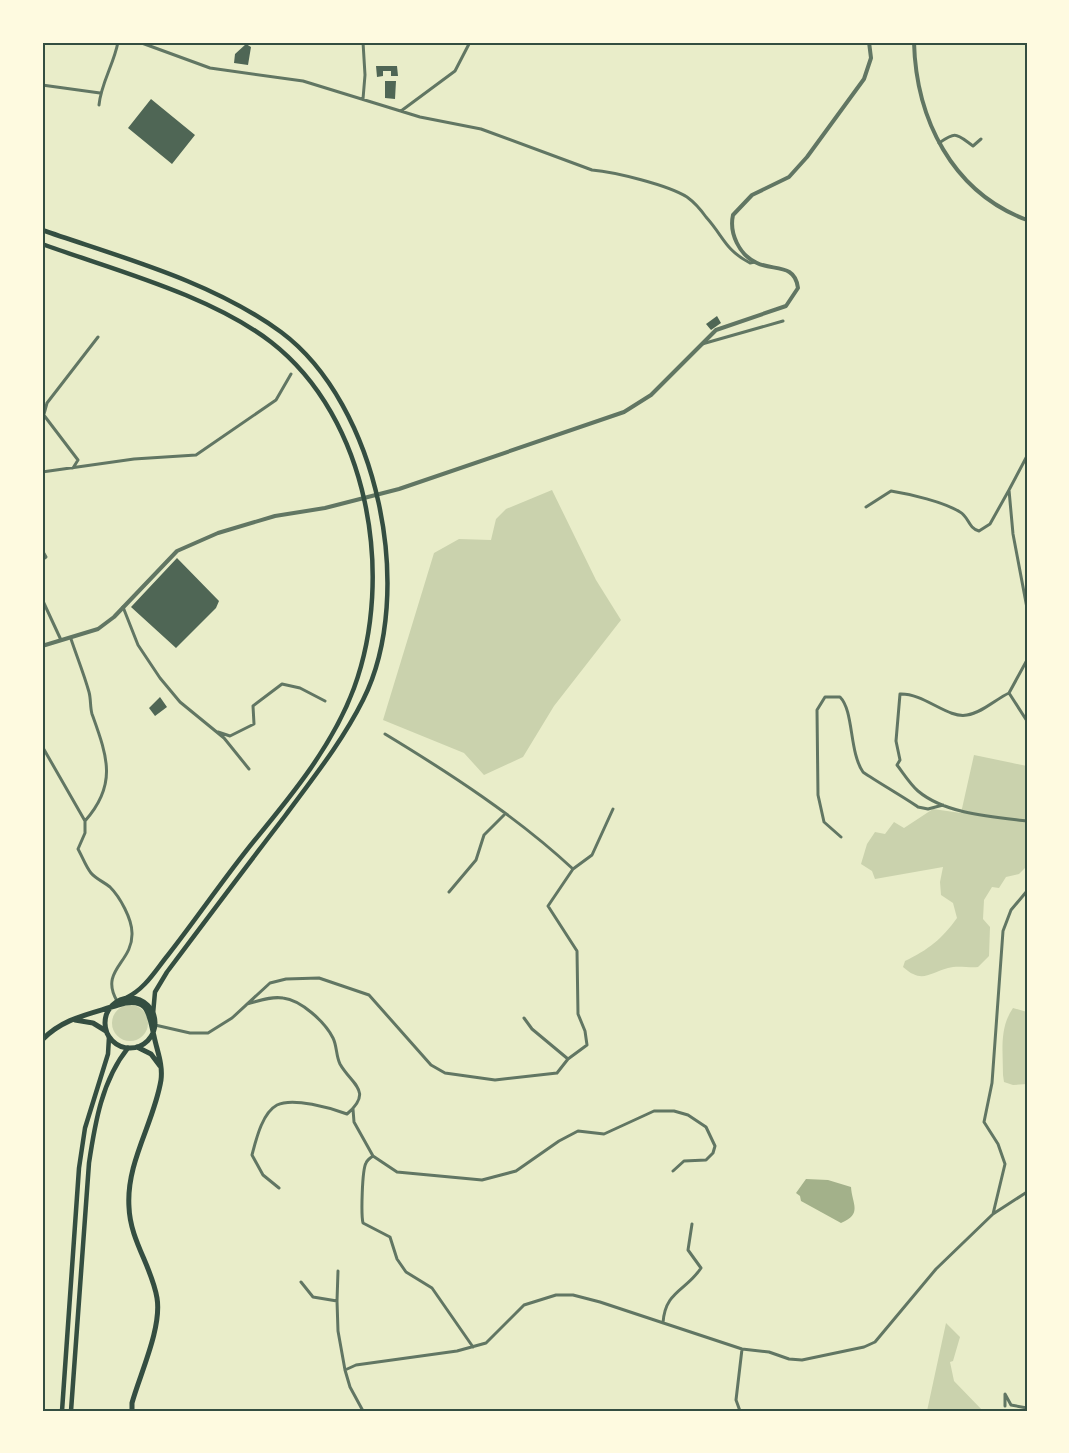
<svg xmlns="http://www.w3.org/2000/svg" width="1069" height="1453" font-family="Jost,sans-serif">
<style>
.green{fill:#cad2ad}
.water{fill:#a3b18a}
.building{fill:#4f6655}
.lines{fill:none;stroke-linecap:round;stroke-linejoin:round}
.minor{stroke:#617663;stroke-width:3}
.tertiary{stroke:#617663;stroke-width:4}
.secondary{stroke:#344e41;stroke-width:4.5}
.primary{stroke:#344e41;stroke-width:5}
.neatline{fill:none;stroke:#344e41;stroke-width:2}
</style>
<rect width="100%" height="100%" fill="#e9edc9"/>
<path class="green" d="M552 490 596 580 621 620 554 706 523 757 484 775 464 753 383 720 434 553 459 539 491 540 496 519 506 509Z
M974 755 1027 766V866L1019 874 1006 877 999 888 992 887 984 900 983 919 990 927 989 956 978 967C969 968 957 965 948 968 929 973 922 984 903 967L905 961C928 950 942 939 957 918L953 903 941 895 940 882 943 867 875 879 872 871 861 864 867 844 875 832 885 834 894 822 904 828 933 809 961 813Z
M112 1023a18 18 0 1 1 36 0a18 18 0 1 1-36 0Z
M1013 1008 1027 1012V1084L1013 1085 1004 1082 1003 1075C1003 1052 999 1028 1013 1008Z
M946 1323 960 1337 953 1361 950 1362 954 1381 983 1411H927Z"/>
<path class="water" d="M806 1179 828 1180 851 1187C852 1204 863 1214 841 1223L801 1201 800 1196 796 1193Z"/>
<path class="building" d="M246 44 251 47 248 65 234 63 235 54Z
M376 66H397L398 76H391V71H383V76L377 77Z
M385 81H396L395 99 385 98Z
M151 99 195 135 172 164 128 128Z
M717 316 721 323 711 330 706 324Z
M177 558 219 601 216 608 176 648 131 607Z
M160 697 167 707 155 716 149 708Z"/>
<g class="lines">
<path class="minor" d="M139 42 210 68 303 81 420 117 481 129 592 170C615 172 668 185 687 197 694 202 701 210 706 217 724 237 725 250 750 263L755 262
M42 85 100 93
M363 99 365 75 363 42
M99 105C101 83 114 64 118 42
M401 111 455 71 470 42
M939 143C957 131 956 134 973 146L981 139
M702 344 783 321
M43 414 78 460 73 468
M44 414 47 403 98 337
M1027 456 1009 490 1013 534 1027 608
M42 472 134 459 196 455 276 400 291 374
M866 507 891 491C910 494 944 502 960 512 969 517 968 528 979 531L990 524 1009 490
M42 550 46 557 42 560
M42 599 61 640
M123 607 138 645 160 678 180 702 224 738 249 769
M71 639C77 657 84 674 89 692 91 699 90 707 92 714 107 756 118 784 85 821
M1027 660 1009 693 1027 721
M1009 693C996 699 982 713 967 715 948 719 924 693 900 694L896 741 900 760 897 765C904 774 910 784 918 791 945 814 993 817 1027 821
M218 732 230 736 254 724 253 706 282 684 300 688 325 701
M385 734C451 774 517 817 573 869L548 906 577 951 578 1014 585 1031 587 1045 568 1059
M42 746 85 821V833L78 849C82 856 86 867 91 873 96 879 104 882 110 887 120 897 132 919 132 933 133 963 99 970 117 1001
M841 837 824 822 818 795 817 710 825 697H840C854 711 849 752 863 772 866 775 910 801 918 807L928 809 943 805
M573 869 592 855 613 809
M449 892 476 860 484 835 504 815
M247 1004C259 1001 271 996 283 998 301 1000 325 1022 333 1038 337 1046 336 1056 340 1064 351 1084 374 1091 347 1114 331 1108 293 1097 277 1105 262 1113 256 1140 252 1155L263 1175 279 1188
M155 1025 190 1033H208L232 1018 270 983 286 979 319 978 369 995 431 1065 445 1073 495 1080 557 1073 568 1059 532 1029 524 1018
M353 1109 354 1122 373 1156
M993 1214 1005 1164 998 1144 984 1122 992 1083 1003 931 1011 910 1027 891
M301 1282 313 1297 337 1301 338 1331 345 1370
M337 1301 338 1271
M663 1323C665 1291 686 1291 701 1268L688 1250 692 1224
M473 1347 432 1288 406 1272 397 1259 390 1237 363 1223C361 1215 362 1170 366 1163 367 1160 370 1158 373 1156L397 1172 482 1180 516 1171 559 1141 578 1131 604 1134 654 1111H674L688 1115 706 1127 715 1146 713 1153 706 1160 684 1161 673 1171
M1005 1406V1394L1011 1405 1027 1408
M363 1411 350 1387 345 1370 356 1365 457 1351 486 1343 524 1305 556 1295H573L600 1302 742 1349 769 1352 789 1359 802 1360 864 1347 875 1342 936 1269 993 1214 1027 1192
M740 1411 736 1400 742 1349"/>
<path class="tertiary" d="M914 42C916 119 952 192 1027 220
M42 646 98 629 114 617 177 551 218 533 275 516 325 508 399 489 624 412 651 395 716 330 786 306 798 288C795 263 773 271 757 263 739 255 729 233 733 215L752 195 789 177 807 157 864 79 871 58 869 42"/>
<path class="secondary" d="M42 230C123 258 211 281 281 332 378 404 417 593 363 700 342 742 313 778 285 816 245 868 206 920 167 972L155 992 153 1014
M42 244C114 270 210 295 271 342 369 418 395 576 354 688 333 745 292 795 254 841 224 878 197 918 168 955 155 971 145 989 126 998
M62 1411 79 1168 85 1128 108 1054 109 1037
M71 1411 89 1163C95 1123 102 1080 128 1048"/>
<path class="primary" d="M105 1023a25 25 0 1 1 50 0a25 25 0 1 1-50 0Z
M75 1020 93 1023 106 1031
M42 1040C63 1018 90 1014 118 1005 149 995 149 1015 154 1036 157 1051 163 1064 161 1080 154 1123 126 1162 129 1207 130 1240 152 1267 157 1298 162 1328 140 1374 132 1403V1411
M137 1047 151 1054 160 1066"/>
</g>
<rect width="1069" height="1453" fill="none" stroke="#fefae0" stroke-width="87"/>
<rect x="44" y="44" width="982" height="1366" class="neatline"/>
</svg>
